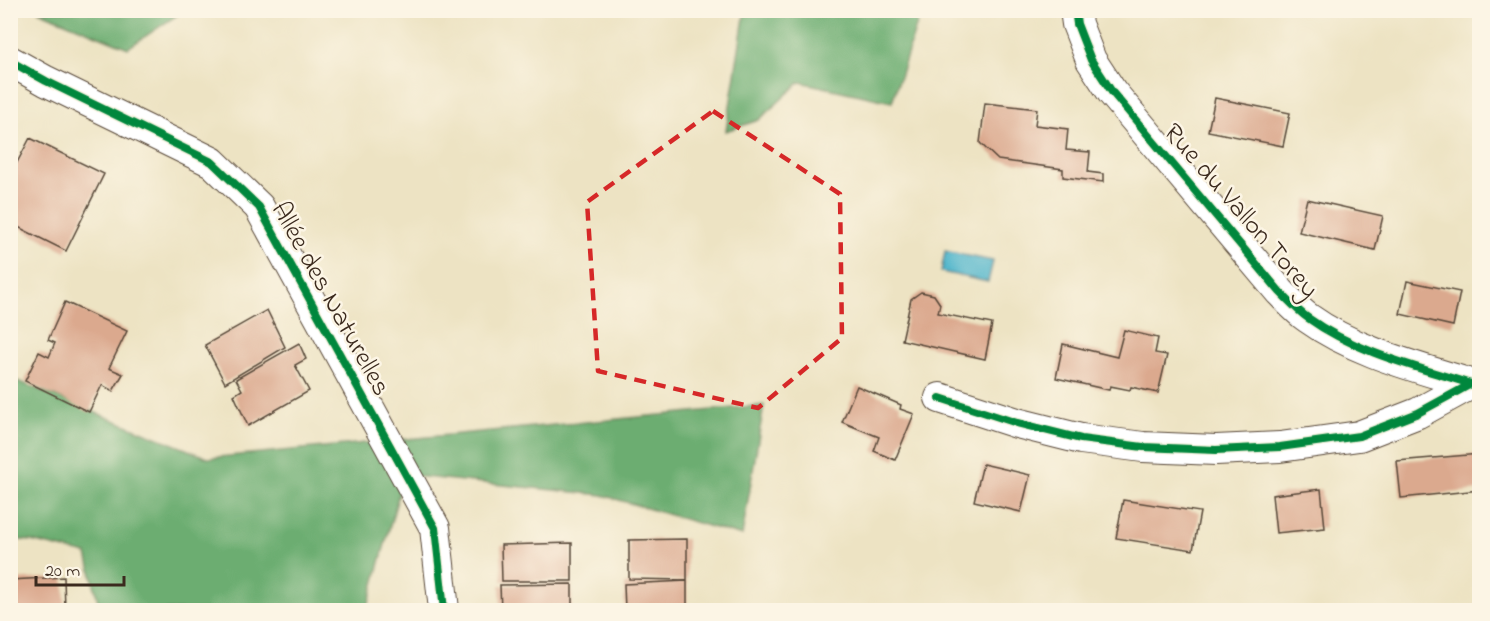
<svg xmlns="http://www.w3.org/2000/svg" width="1490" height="621" font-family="'Indie Flower',sans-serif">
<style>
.forest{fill:#6cad71;stroke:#546c48;stroke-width:1.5}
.water{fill:#4cb4cb;stroke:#446f74;stroke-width:1.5}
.building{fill:#dba98e}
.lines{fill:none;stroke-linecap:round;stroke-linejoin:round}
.street-casing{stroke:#564637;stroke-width:32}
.street{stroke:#fff;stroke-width:30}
.cycleway-casing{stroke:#fcf5e5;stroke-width:11}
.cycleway{stroke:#00873e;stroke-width:8}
.marked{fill:none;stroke:#d62828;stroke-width:4.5;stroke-dasharray:12 8;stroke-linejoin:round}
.labels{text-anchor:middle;stroke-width:5;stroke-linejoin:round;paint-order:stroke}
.street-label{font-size:27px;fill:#3b2a1e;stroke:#fcf5e5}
</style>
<rect width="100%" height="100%" fill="#fcf5e5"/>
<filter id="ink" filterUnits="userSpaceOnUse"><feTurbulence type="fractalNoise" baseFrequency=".0167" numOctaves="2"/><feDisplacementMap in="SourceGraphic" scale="12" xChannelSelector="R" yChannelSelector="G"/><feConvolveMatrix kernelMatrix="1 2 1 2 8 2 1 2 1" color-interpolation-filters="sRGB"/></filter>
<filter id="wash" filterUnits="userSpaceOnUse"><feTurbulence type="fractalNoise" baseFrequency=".008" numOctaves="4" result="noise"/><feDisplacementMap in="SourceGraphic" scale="24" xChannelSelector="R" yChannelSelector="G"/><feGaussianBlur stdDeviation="1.35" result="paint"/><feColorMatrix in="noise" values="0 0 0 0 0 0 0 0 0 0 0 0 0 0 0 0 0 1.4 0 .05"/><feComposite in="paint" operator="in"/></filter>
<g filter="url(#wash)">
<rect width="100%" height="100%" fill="#ede3c3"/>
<path class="forest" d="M38 11 183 10V11L128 48Z
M745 11V10L921 11 892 102 800 82 759 120 726 131Z
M10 378 208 458 764 405 742 536 602 495 404 475 367 610H100L87 554 31 541 11 539Z"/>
<path class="water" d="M945 251 993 261 988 282 941 272Z"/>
<g id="blocks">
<path class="building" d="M1215 98 1290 113 1283 146 1208 131Z
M985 103 1037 109 1035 125 1068 129 1066 150 1090 152 1088 172 1103 174V182L1063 177V169L998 160 980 143Z
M30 138 104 174 66 251 10 223V176Z
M1307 199 1383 216 1375 250 1299 232Z
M1407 281 1460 292 1453 326 1400 314Z
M921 292 934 295 940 304 938 313 992 324 985 359 902 340 911 299Z
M65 302 127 331 109 368 123 374 113 391 102 385 89 412 25 381 39 352 49 357 55 343 48 340Z
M267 310 285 347 225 383 205 345Z
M1124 330 1158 338 1155 353 1167 355 1158 393 1131 387 1130 390 1110 386 1109 390 1056 378 1063 344 1117 357Z
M299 343 306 359 295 365 309 391 248 426 234 395 242 390 236 379Z
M857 386 901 405 900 409 914 414 895 460 874 451 879 437 842 422Z
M1480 454V490L1401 498 1397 461Z
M983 464 1030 475 1021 512 974 501Z
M1321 489 1325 528 1276 533 1272 495Z
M1123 500 1200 512 1193 550 1116 538Z
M687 539V580L629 579V540Z
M572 543V581H502L501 545Z
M64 577 65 610H10V580Z
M687 581V610H625L624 584Z
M572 584V610H501L500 585Z"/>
</g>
</g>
<g filter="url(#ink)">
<use href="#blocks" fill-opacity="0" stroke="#564637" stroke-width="1.5"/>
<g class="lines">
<defs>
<path id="street" d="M1075 10 1077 24 1091 60 1112 92 1280 292C1289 301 1298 311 1308 318 1355 352 1417 367 1471 384H1480
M10 61 46 81 212 162 259 207 435 528 444 610
M940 398 1017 423 1081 439 1143 447 1216 450 1280 447 1359 436 1418 413 1471 384"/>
</defs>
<use href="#street" class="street-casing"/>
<use href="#street" class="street"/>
<defs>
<path id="cycleway" d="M1075 10 1077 24 1091 60 1112 92 1280 292C1289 301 1298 311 1308 318 1355 352 1417 367 1471 384H1480
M10 61 46 81 212 162 259 207 435 528 444 610
M940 398 1017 423 1081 439 1143 447 1216 450 1280 447 1359 436 1418 413 1471 384"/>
</defs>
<use href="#cycleway" class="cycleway-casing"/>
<use href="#cycleway" class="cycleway"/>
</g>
</g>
<path class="marked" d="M713 111 840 194 842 338 758 408 598 371 587 202Z"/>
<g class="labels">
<g class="street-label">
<text transform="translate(1242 210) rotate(49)" y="9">Rue du Vallon Torey</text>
<text transform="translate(332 298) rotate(61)" y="9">Allée des Naturelles</text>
</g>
</g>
<rect width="1490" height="621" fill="none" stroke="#fcf5e5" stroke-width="36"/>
<path d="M36 576v9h88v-9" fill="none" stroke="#3b2a1e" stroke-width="3"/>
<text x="45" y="576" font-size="18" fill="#3b2a1e" stroke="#fcf5e5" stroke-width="4.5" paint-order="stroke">20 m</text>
</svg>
